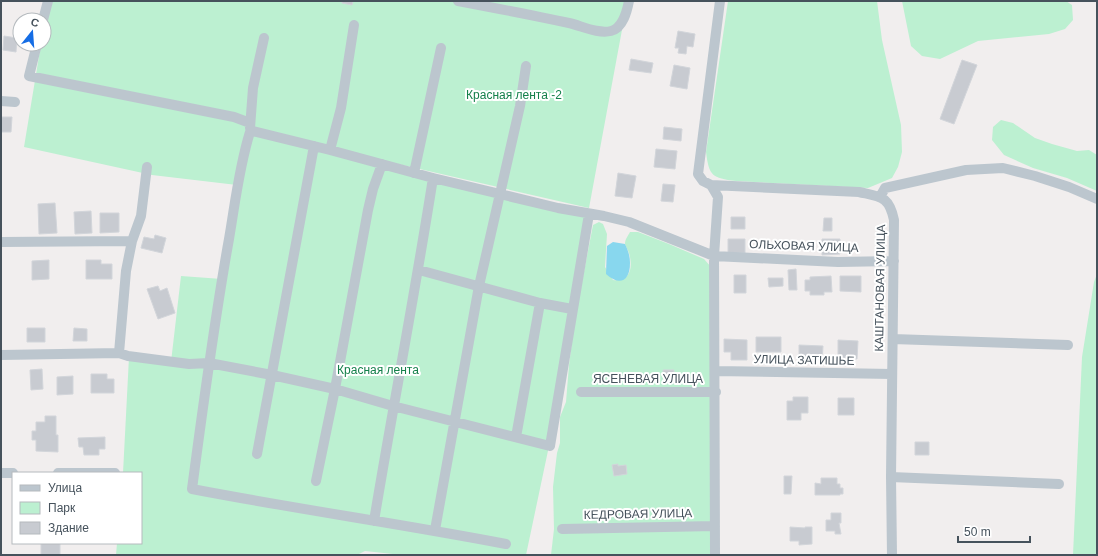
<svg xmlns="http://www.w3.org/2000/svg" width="1098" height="556" font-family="Helvetica,sans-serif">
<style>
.green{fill:#bcf0d1}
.water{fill:#88d7ee}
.building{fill:#c8cbd1;stroke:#d2d5da}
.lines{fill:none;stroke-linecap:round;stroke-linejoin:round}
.minor{stroke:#bcc6ce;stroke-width:10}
.labels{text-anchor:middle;stroke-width:4;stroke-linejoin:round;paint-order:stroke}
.park-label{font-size:12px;fill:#15804b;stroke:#fff}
.street-label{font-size:12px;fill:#46525c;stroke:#fff}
</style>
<rect width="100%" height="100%" fill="#f1eeee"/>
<path class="green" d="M49 1H629L624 19 589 208 254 131 237 185 152 175 24 147 41 44H44V28Z
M728 1H877L882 40 901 125 902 152 898 167 892 178 868 188 736 181C712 178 709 176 706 152Z
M902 1H1066L1072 5 1073 20 1065 29 1049 34 978 41 940 59 922 56 911 46Z
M1001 120 1013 123 1035 138 1052 144 1077 151 1089 150 1097 155V191L1067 178 1033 168 1004 155 992 140 993 127Z
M254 132 588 214 549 446 526 555H402L365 551 357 555H116L117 543H141V473H123L129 357 171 362 181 276 222 279 240 185Z
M599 222 603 224 607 234 605 267 613 280C631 282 633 267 629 253 628 250 626 247 625 244 625 239 628 236 630 232H638L669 244 704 259 711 267V555H551L554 529 553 487 557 453 560 443V417L566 402 569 365 575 318 593 225Z
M1097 274V555H1073L1082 357 1094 282Z"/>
<path class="water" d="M613 242 625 244C628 250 630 256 630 263 630 282 619 286 606 274L607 246Z"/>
<path class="building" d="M342 1H353L352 5 342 3Z
M678 31 695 34 693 47 687 46 686 54 678 53 679 48H675Z
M4 36 17 38 16 52 3 50Z
M631 59 653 63 651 73 629 70Z
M962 60 977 65 954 124 940 119Z
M674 65 690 68 687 89 670 86Z
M1 117H12L11 132H1Z
M664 127 682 129 681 141 663 139Z
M656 149 677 151 675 169 654 167Z
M618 173 636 176 632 198 615 196Z
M663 184 675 185 673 202 661 201Z
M55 203 57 233 39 234 38 204Z
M91 211 92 233 75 234 74 212Z
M100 213H119V232L100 233Z
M731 217H745V229H731Z
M824 218H832V231H823Z
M155 235 166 238 162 253 141 248 144 237 154 239Z
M728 239H745V253H728Z
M822 239H840V254L822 255Z
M49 260V279L32 280V261Z
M86 260H101V264H112V279H86Z
M796 269 797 290H789L788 270Z
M734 275H746V293H734Z
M831 276 832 292H824V295H810V291H805V280H810V277Z
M840 276H861V292L840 291Z
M768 278H783V286L769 287Z
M158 286 160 291 167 288 175 313 158 319 147 289Z
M27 328H45V342H27Z
M74 328 87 329V341H73Z
M756 337H781V352H756Z
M724 339 747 340V360H731V352H724Z
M838 340 858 341 857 359 838 358Z
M799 345 823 346 822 363H799Z
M42 369 43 389 31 390 30 370Z
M663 370H674V383H664Z
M91 374H107V379H114V393H91Z
M73 376V394L57 395V377Z
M793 397H808V413H801V420H787V401H793Z
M838 398H854V415H838Z
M45 416H56V435H58V452L36 451V440H32V431H36V422H45Z
M105 437V449H99V455H84L83 447H79L78 438Z
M915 442H929V455H915Z
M618 464V466L626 465 627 474 614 476 612 465Z
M784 476H792L791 494H784Z
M821 478H837V484H840V488H843V494H840V495H815V483L821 484Z
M831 513H841V523H839L841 534H835V531H826V520H831Z
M790 527 805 528V527H812V544L799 545V541H790Z
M41 543H60V555H41Z"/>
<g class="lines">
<path class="minor" d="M458 1C495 8 532 15 569 23 582 26 598 34 611 31 623 28 627 11 629 1
M43 20 48 1
M37 44 29 76 234 117 250 123
M1 101 15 102
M250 128 253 88 264 38
M330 150 341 108 354 25
M414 173 441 48
M711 185 859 192C881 197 889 196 894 220L891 477 892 555
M880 197 885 188 966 170 1003 168 1035 176 1069 187 1097 199
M1 242 132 241
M419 270 540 303 572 309
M893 339 1068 345
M119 353 126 271 132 241 141 216 147 167
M1 355 119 353 128 356 189 364 209 363 272 375 335 389 393 406 550 446 589 214
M716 371 892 374
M581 392H716
M516 437 540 303
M257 454 314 146
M1 473H13
M58 473H115
M891 477 1059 484
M316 481 335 389 368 210 373 189 382 164
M374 521C393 407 415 293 433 178
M562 529 715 526
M435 530 479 286 520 106 526 66
M506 544C402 524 296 509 192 489 203 406 214 322 229 239 235 204 239 167 250 132L253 131 330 150 433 178 558 208 604 216 629 222 714 256 838 262 894 261
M715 555 714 256 718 197 711 185 703 181 698 174 720 1"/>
</g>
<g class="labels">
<g class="park-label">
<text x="514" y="99">Красная лента -2</text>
<text x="378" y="374">Красная лента</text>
</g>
<g class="street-label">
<text transform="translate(804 246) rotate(2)" y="4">ОЛЬХОВАЯ УЛИЦА</text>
<text transform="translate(880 288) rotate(-89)" y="4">КАШТАНОВАЯ УЛИЦА</text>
<text transform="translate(804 360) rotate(1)" y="4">УЛИЦА ЗАТИШЬЕ</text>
<text x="648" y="383">ЯСЕНЕВАЯ УЛИЦА</text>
<text transform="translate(638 514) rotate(-1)" y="4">КЕДРОВАЯ УЛИЦА</text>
</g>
</g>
<rect width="1098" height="556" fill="none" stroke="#46525c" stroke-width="4"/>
<rect x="12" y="472" width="130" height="72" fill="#ffffff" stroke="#b5babe"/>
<rect x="20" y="485" width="20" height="6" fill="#bcc6ce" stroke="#b5babe"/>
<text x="48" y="492" font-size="12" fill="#46525c">Улица</text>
<rect x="20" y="502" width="20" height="12" fill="#bcf0d1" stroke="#b5babe"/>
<text x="48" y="512" font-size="12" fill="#46525c">Парк</text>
<rect x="20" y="522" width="20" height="12" fill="#c8cbd1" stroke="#b5babe"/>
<text x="48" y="532" font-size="12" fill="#46525c">Здание</text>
<g transform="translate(32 32) rotate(17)"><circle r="19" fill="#ffffff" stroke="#b5babe"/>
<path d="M0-3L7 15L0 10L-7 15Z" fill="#156de5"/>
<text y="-6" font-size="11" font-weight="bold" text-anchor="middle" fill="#46525c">С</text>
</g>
<path d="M958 536v6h72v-6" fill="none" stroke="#46525c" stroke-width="2"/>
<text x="964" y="536" font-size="12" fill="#46525c" stroke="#ffffff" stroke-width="3" paint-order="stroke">50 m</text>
</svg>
